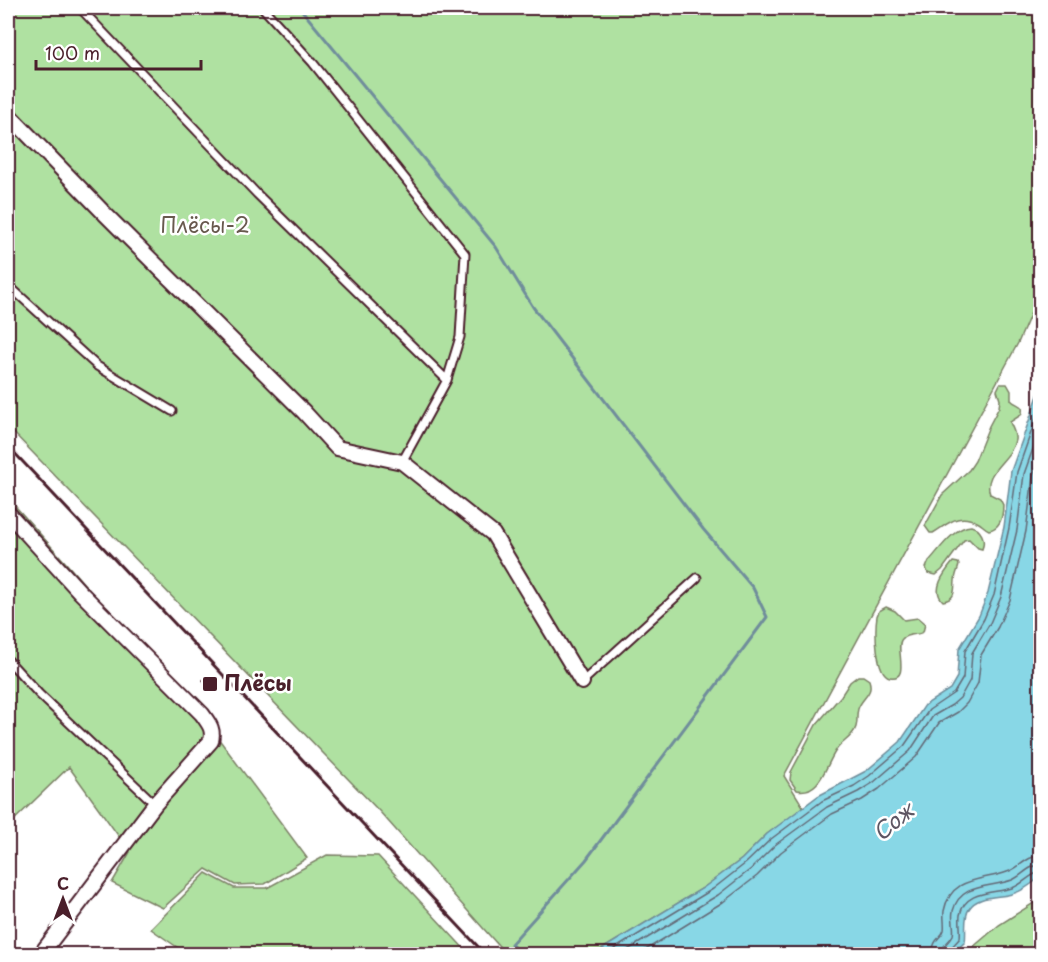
<svg xmlns="http://www.w3.org/2000/svg" width="1048" height="962" font-family="'Playpen Sans',sans-serif">
<style>
.green{fill:#afe1a1;stroke:#7c8066;stroke-width:1.5}
.water{fill:#88d7e6;stroke:#6f8d9b;stroke-width:1.5}
.lines{fill:none;stroke-linecap:round;stroke-linejoin:round}
.shore{stroke:#636976;stroke-width:1.5}
.stream{stroke:#6f8d9b;stroke-width:3}
.building{fill:#e2c194;stroke:#4a1f2b;stroke-width:1.5}
.lane-casing{stroke:#4a1f2b;stroke-width:11}
.street-casing{stroke:#4a1f2b;stroke-width:18}
.lane{stroke:#fff;stroke-width:7}
.street{stroke:#fff;stroke-width:14}
.rail{stroke:#4a1f2b;stroke-width:3}
.poi-dot{fill:#4a1f2b;stroke:#fff;stroke-width:2}
.labels{text-anchor:middle;stroke-width:5;stroke-linejoin:round;paint-order:stroke}
.park-label{font-size:21px;fill:#68594e;stroke:#fff}
.poi-label{font-size:21px;font-weight:bold;fill:#4a1f2b;stroke:#fff;text-anchor:start}
.water-label{font-size:22px;font-style:italic;fill:#5d5663;stroke:#fff}
</style>
<rect width="100%" height="100%" fill="#fff"/>
<filter id="ink" filterUnits="userSpaceOnUse"><feTurbulence type="fractalNoise" baseFrequency=".0167" numOctaves="2"/><feDisplacementMap in="SourceGraphic" scale="12" xChannelSelector="R" yChannelSelector="G"/><feConvolveMatrix kernelMatrix="1 2 1 2 8 2 1 2 1" color-interpolation-filters="sRGB"/></filter>
<g filter="url(#ink)">
<path class="green" d="M8 8H1040V299H1037L1018 343 784 776 804 808 767 834 742 859 703 888 594 954H506L380 812 8 427Z
M1000 384H1007L1011 391V400C1016 406 1026 404 1021 415L1010 422C1012 428 1016 433 1015 440 1012 460 982 471 990 494L1000 499 1003 505C1003 516 1001 528 989 530 984 528 982 524 977 522 958 512 948 524 933 533H930L925 526 942 495 969 470 975 461 989 426 999 407 1000 400 997 390Z
M8 498 66 563 221 742 307 858 265 884 235 885 206 869 163 908 112 883 130 852 69 767 8 826Z
M971 526C981 529 986 539 982 549L978 548 969 539 964 540 942 570 936 575 928 573 926 568 929 561C940 549 954 527 971 526Z
M953 562 958 563 959 565C958 570 955 575 955 581 954 591 956 599 943 601 931 590 944 573 953 562Z
M886 607 895 611 904 620 918 618 925 624 923 632C917 636 907 633 902 639 894 646 911 681 890 677 875 674 875 628 877 616L879 611Z
M858 676H863L869 680C874 694 862 697 858 709 856 715 858 721 856 727 853 737 843 741 837 749 826 763 821 795 797 790L790 780 791 772 816 725 841 696 850 682Z
M327 855 378 856 469 954H187L151 929 206 873 234 888H267Z
M1040 899V954H965L999 925Z"/>
<path class="water" d="M1040 390V877C1032 884 1023 891 1012 894 999 898 977 895 969 909 963 918 967 932 965 942L952 954H594L703 888 742 859 767 834 818 796 866 771 900 742 925 705 950 689 957 677 959 649 979 616 988 593 1004 527 1011 471Z"/>
<g class="lines">
<path class="shore" d="M606 954 713 889 746 863 771 839 822 801 854 786 869 776 904 746 929 710 954 693 963 678 965 651 984 619 994 595 1009 528 1017 472 1040 407
M621 954 718 895 751 869 775 845 827 807 858 792 874 782 910 751 933 716 952 705 960 698 970 680 972 653 990 623 1001 597 1017 530 1024 474 1040 429
M639 954 723 902 757 876 781 852 832 814 862 800 879 789 916 757 939 723 958 712 967 703 978 683 981 655 998 627 1010 600 1026 531 1033 476 1040 452
M932 954C933 938 942 938 944 930 945 925 943 917 944 911 951 876 982 881 1007 872 1020 868 1026 856 1040 856
M941 954C942 944 949 943 953 935 955 928 951 919 953 911 960 883 990 888 1012 880 1022 876 1029 865 1040 865
M949 954 950 949 960 938C961 930 959 923 960 915 965 890 993 894 1012 888 1022 885 1030 874 1040 872"/>
<path class="stream" d="M300 8 496 247 533 307 703 529 753 588 767 617 586 860 511 944 520 954"/>
</g>
<path class="building" d="M208 676 218 688 213 692 203 680Z"/>
<g class="lines">
<defs>
<path id="lane" d="M80 8 257 194 447 380
M263 8 313 63 465 254 460 337 447 380 402 462
M8 285 97 366 172 411
M8 660 39 694 155 804
M582 682 697 578"/>
<path id="street" d="M8 114 106 215 304 412 337 448 402 462 493 534 582 682
M8 513 80 592 202 714C209 724 214 729 211 741L155 804 41 954"/>
</defs>
<use href="#lane" class="lane-casing"/>
<use href="#street" class="street-casing"/>
<use href="#lane" class="lane"/>
<use href="#street" class="street"/>
<path class="rail" d="M8 446 485 954"/>
</g>
</g>
<rect class="poi-dot" x="202" y="676" width="16" height="16" rx="3"/>
<g class="labels">
<g class="park-label">
<text x="205" y="233">Плёсы-2</text>
</g>
<g class="poi-label">
<text x="224" y="691">Плёсы</text>
</g>
<g class="water-label">
<text transform="translate(893 822) rotate(-39)" y="8">Сож</text>
</g>
</g>
<rect width="1048" height="962" fill="none" stroke="#fff" stroke-width="30"/>
<rect x="15" y="15" width="1018" height="932" fill="none" stroke="#4a1f2b" stroke-width="2" filter="url(#ink)"/>
<g transform="translate(63 899)" stroke="#ffffff" stroke-width="4.5" paint-order="stroke">
<path d="M0-4.5L10 22L0 15L-10 22Z" fill="#4a1f2b"/>
<text y="-9" font-size="16" font-weight="bold" text-anchor="middle" fill="#4a1f2b">С</text>
</g>
<path d="M36 60v9h165v-9" fill="none" stroke="#4a1f2b" stroke-width="3"/>
<text x="45" y="60" font-size="18" fill="#4a1f2b" stroke="#ffffff" stroke-width="4.5" paint-order="stroke">100 m</text>
</svg>
